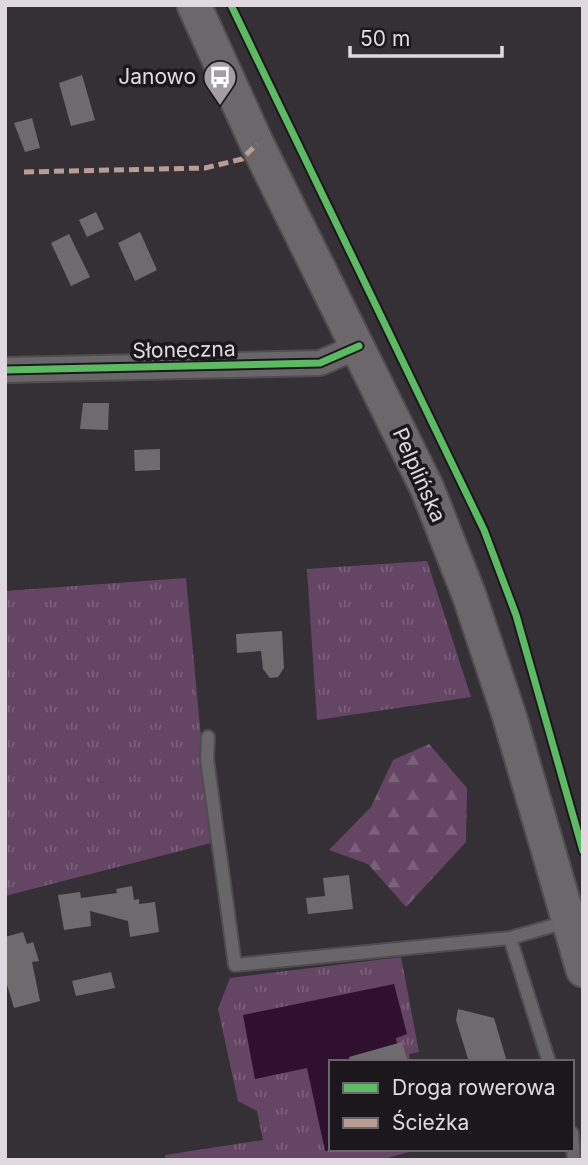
<svg xmlns="http://www.w3.org/2000/svg" width="588" height="1165" font-family="Inter,sans-serif">
<style>
.grass{fill:url(#grass-tufts)}
.forest{fill:url(#forest-firs)}
.water{fill:#2f112f}
.building{fill:#6f6a6e}
.lines{fill:none;stroke-linecap:round;stroke-linejoin:round}
.service-casing{stroke:#504c4f;stroke-width:16}
.minor-casing{stroke:#504c4f;stroke-width:28}
.secondary-casing{stroke:#504c4f;stroke-width:37}
.service{stroke:#686668;stroke-width:12}
.minor{stroke:#686668;stroke-width:24}
.secondary{stroke:#6b676b;stroke-width:33}
.quiet{stroke:#b99d93;stroke-width:5;stroke-dasharray:10 5;stroke-linecap:butt}
.cycleway-casing{stroke:#1c171c;stroke-width:11}
.cycleway{stroke:#5cba63;stroke-width:7}
.labels{text-anchor:middle;stroke-width:7;stroke-linejoin:round;paint-order:stroke}
.poi-label{font-size:21px;fill:#e0d9df;stroke:#1c171c;text-anchor:end}
.street-label{font-size:21px;fill:#e0d9df;stroke:#1c171c}
</style>
<defs>
<pattern id="grass-tufts" width="24" height="20" patternUnits="userSpaceOnUse" patternTransform="scale(1.75)"><rect width="24" height="20" fill="#644664"/><path d="M3 7l-1-3M5 7V3M7 7l1-3M15 17l-1-3M17 17v-4M19 17l1-3" fill="none" stroke="#7a607a"/></pattern>
<pattern id="forest-firs" width="22" height="20" patternUnits="userSpaceOnUse" patternTransform="scale(1.75)"><rect width="22" height="20" fill="#644664"/><path d="M5 1l3.5 6h-7zM16 11l3.5 6h-7z" fill="#7a607a"/></pattern>
</defs>
<rect width="100%" height="100%" fill="#353035"/>
<path class="grass" d="M427 561 471 697 317 720 307 569Z
M186 578 211 843 5 896V591Z
M401 957 419 1052 409 1054 410 1062H331V1149H420L380 1160H165V1155L263 1140 257 1111 238 1101 218 1009 230 978Z"/>
<path class="forest" d="M429 744 467 788 466 842 406 907 368 864 329 850 371 807 393 760Z"/>
<path class="water" d="M394 984 407 1034 396 1038 400 1062H331V1149H336L325 1151 307 1068 255 1079 243 1015Z"/>
<path class="building" d="M82 75 95 120 71 126 59 83Z
M32 118 40 148 25 152 14 123Z
M96 212 104 229 87 237 79 220Z
M140 232 157 270 135 281 118 243Z
M69 234 90 277 71 286 51 243Z
M83 403H109L108 430 80 429Z
M160 449V470L135 471 134 450Z
M282 631 284 668 278 677 270 678 263 669 261 651 237 653 236 634Z
M349 875 353 909 308 914 306 898 325 896 323 878Z
M132 886 134 900 139 899V904L155 902 159 932 130 937 128 921 90 911 91 926 64 930 58 895 80 892 81 898 117 893 116 889Z
M23 932 27 944 33 942 39 961 32 962 40 1001 14 1008 5 978V937Z
M111 972 115 988 76 996 72 981Z
M458 1009 494 1018 507 1062H469L456 1020Z
M402 1042 408 1062H350L349 1057Z"/>
<g class="lines">
<defs>
<path id="service" d="M208 737 207 759 235 965 510 938
M549 1062 510 938 566 922
M572 1133 574 1160"/>
<path id="minor" d="M5 370 320 363 359 346"/>
<path id="secondary" d="M194 5 257 144 427 488 469 595 509 715 583 970"/>
</defs>
<use href="#service" class="service-casing"/>
<use href="#minor" class="minor-casing"/>
<use href="#secondary" class="secondary-casing"/>
<use href="#service" class="service"/>
<use href="#minor" class="minor"/>
<use href="#secondary" class="secondary"/>
<path class="quiet" d="M24 172 205 168 242 159 257 144"/>
<defs>
<path id="cycleway" d="M231 5 484 530 516 615 583 851
M5 370 320 363 359 346"/>
</defs>
<use href="#cycleway" class="cycleway-casing"/>
<use href="#cycleway" class="cycleway"/>
</g>
<defs>
<symbol id="bus-pin" viewBox="-11 -11 22 30"><path d="M0 17L-7.5 6A9.5 9.5 0 1 1 7.5 6Z" fill="#a49ea4" stroke="#1c171c"/><path d="M-5-6H5V4H4V6H2V4H-2V6H-4V4H-5ZM-3.5-4V0h7V-4ZM-3.5 1.2v1.5H-2V1.2ZM2 1.2v1.5H3.5V1.2Z" fill="#fff"/></symbol>
</defs>
<g fill-rule="evenodd">
<use href="#bus-pin" x="201" y="58" width="38" height="52"/>
</g>
<g class="labels">
<g class="poi-label">
<text x="196" y="84">Janowo</text>
</g>
<g class="street-label">
<text transform="translate(184 350) rotate(-1)" y="7">Słoneczna</text>
<text transform="translate(419 475) rotate(66)" y="7">Pelplińska</text>
</g>
</g>
<rect width="588" height="1165" fill="none" stroke="#e0d9df" stroke-width="14"/>
<rect x="329" y="1060" width="245" height="91" fill="#1c171c" stroke="#6a656a" stroke-width="2"/>
<rect x="343" y="1083" width="35" height="10" fill="#5cba63" stroke="#6a656a" stroke-width="2"/>
<text x="392" y="1095" font-size="21" fill="#e0d9df">Droga rowerowa</text>
<rect x="343" y="1118" width="35" height="10" fill="#b99d93" stroke="#6a656a" stroke-width="2"/>
<text x="392" y="1130" font-size="21" fill="#e0d9df">Ścieżka</text>
<path d="M350 46v10h152v-10" fill="none" stroke="#e0d9df" stroke-width="3.5"/>
<text x="360" y="46" font-size="21" fill="#e0d9df" stroke="#1c171c" stroke-width="5" paint-order="stroke">50 m</text>
</svg>
